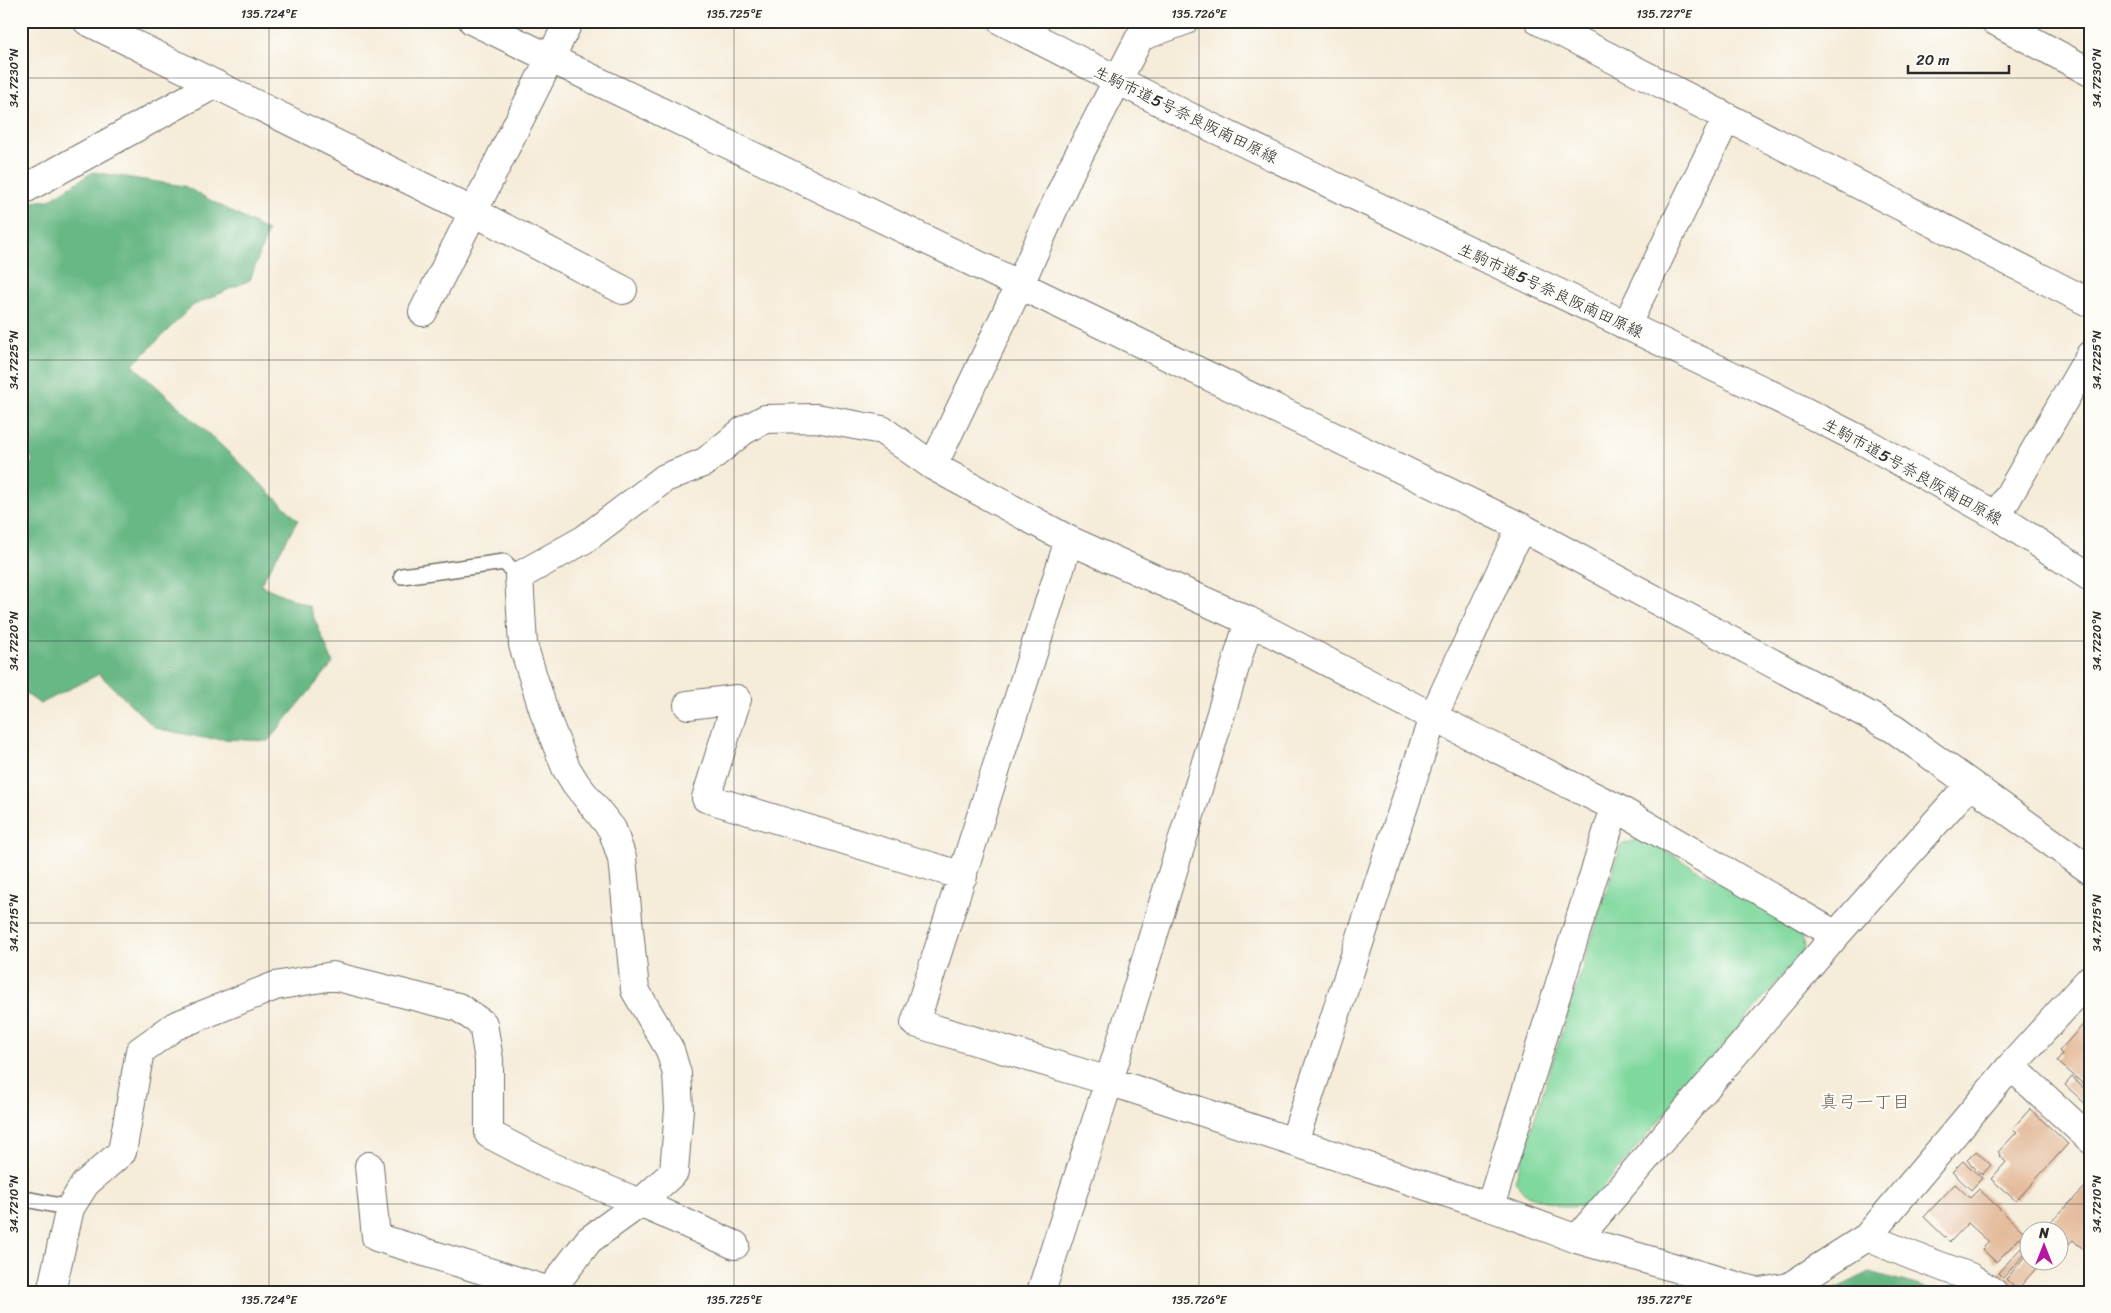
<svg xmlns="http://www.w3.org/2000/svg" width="2111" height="1313" font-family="Sriracha,'Klee One',sans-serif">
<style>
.green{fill:#7fd89d;stroke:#558264}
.forest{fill:#67b884;stroke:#497258}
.building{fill:#e3b999}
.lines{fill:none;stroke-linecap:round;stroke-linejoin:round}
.service-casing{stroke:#726f68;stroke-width:18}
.minor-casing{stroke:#726f68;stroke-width:30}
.tertiary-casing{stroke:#726f68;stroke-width:30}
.service{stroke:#fff;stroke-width:15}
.minor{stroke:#fff;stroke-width:28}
.tertiary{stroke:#fff;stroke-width:28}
.ticks{fill:none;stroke:#2b2b2b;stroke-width:1;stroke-opacity:0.45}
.labels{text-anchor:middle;stroke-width:4.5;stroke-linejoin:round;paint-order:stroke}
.street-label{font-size:16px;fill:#2b2b2b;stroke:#fdfcf7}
.neighbourhood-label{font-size:18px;fill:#6b5d52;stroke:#fdfcf7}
.neatline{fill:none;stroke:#2b2b2b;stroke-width:2}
.ticks-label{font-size:12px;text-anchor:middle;fill:#2b2b2b}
</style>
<rect width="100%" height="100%" fill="#fdfcf7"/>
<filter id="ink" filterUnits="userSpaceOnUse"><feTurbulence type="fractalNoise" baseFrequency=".02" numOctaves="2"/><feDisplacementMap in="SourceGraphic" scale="10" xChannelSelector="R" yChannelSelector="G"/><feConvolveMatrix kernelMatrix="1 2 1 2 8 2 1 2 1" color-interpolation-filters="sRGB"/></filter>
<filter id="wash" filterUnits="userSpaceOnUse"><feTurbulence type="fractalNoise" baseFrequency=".0096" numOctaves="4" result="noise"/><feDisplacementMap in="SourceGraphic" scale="20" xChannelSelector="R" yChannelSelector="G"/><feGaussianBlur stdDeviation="1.12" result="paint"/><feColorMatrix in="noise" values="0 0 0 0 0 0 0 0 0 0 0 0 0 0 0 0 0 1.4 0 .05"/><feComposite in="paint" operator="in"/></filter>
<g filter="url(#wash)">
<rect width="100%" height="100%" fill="#f5ecd9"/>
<path class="green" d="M1643 838 1802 930 1804 950 1587 1206 1562 1207 1527 1195 1515 1181 1621 845Z"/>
<path class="forest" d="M93 172 184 186 268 231 250 280 192 306 133 365 224 448 298 520 260 585 309 606 333 663 268 741 203 738 155 728 99 674 40 704 21 690V472L33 461 21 436V203L49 200Z
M1870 1272 1941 1292H1829Z"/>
<g id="blocks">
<path class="building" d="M2090 1017V1090L2057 1061 2062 1054 2059 1051Z
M2072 1077 2089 1093 2090 1092V1108L2065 1085Z
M2030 1109 2068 1144 2016 1201 1991 1179 2006 1162 1999 1156 2000 1154 1998 1152 2017 1132 2012 1129Z
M1976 1151 1991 1165 1982 1175 1967 1160Z
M1963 1161 1982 1178 1971 1190 1952 1172Z
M1955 1184 1970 1198 1979 1189 2025 1233 1996 1262 1982 1249 1989 1242 1968 1223 1950 1242 1924 1217Z
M2087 1185 2090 1188V1257L2073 1240 2064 1249 2058 1244V1230L2044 1229Z
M2021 1248 2026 1253 2003 1278 1998 1273Z
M2028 1254V1260H2036L2040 1264 2017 1290 2006 1279Z"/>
</g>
</g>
<g filter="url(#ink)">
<use href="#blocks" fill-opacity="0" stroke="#726f68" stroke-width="1"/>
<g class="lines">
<defs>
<path id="service" d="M402 576 504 562 519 576
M21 1198 70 1208"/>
<path id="minor" d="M87 21 474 212 623 290
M473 21 1521 527 1894 729 2090 870
M1539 21 2090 303
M1995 21 2090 72
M21 191 215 84
M423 312 569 21
M1626 326 1727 117
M933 466 1019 286 1071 170 1140 37 1184 21
M1997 516 2090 355
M1069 540 915 1023 1109 1081 1490 1207 1577 1239 1757 1292
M688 705 737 699 706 798 963 876
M2011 1066 2090 1139
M1294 1142 1433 717 1521 527
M369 1166 376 1237 550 1291
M1490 1207 1615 807
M1867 1237 1913 1256 1970 1277 1993 1292
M1577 1239 1836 935 1970 784
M51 1292 70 1208 85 1184 122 1152 140 1051 175 1026 275 986 333 976 458 1007 483 1024 489 1060V1134L550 1166 640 1203 674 1172 679 1109 677 1074 670 1050 635 990 622 858 612 829 576 784 566 768 545 715 523 645 519 576 585 539 665 478 705 462 743 431 765 419 816 418 882 430 933 466 1069 540 1249 621 1433 717 1615 807 1836 935
M549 1292 589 1240 640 1203 735 1245
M1041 1292 1109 1081 1249 621
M1762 1292 1789 1287 1867 1237 2011 1066 2090 979"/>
<path id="tertiary" d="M1002 21 1188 116 1764 391 1865 442 1997 516 2090 577"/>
</defs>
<use href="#service" class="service-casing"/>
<use href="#minor" class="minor-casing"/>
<use href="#tertiary" class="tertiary-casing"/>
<use href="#service" class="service"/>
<use href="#minor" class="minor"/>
<use href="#tertiary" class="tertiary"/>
</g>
</g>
<path class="ticks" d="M269 21V1292M734 21V1292M1199 21V1292M1664 21V1292M21 78H2090M21 360H2090M21 641H2090M21 923H2090M21 1204H2090"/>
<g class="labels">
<g class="street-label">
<text transform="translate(1186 114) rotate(26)" y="6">生駒市道5号奈良阪南田原線</text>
<text transform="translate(1551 290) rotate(25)" y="6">生駒市道5号奈良阪南田原線</text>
<text transform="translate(1913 471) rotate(29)" y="6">生駒市道5号奈良阪南田原線</text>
</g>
<g class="neighbourhood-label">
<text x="1865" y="1108">真弓一丁目</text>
</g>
</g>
<rect width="2111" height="1313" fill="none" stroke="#fdfcf7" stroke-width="55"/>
<g transform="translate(2044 1246)"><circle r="24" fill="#fdfcf7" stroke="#a9a8a5"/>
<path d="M0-4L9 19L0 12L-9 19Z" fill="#b5179e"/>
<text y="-8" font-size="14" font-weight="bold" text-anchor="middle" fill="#2b2b2b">N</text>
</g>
<path d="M1908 65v8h101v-8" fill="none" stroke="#2b2b2b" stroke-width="2.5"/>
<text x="1916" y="65" font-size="15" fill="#2b2b2b" stroke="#fdfcf7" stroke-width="4" paint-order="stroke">20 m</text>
<rect x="28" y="28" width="2056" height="1258" class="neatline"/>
<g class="ticks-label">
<text x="269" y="18">135.724°E</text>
<text x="734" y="18">135.725°E</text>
<text x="1199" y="18">135.726°E</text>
<text x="1664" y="18">135.727°E</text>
<text transform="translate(14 78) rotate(-90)" y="4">34.7230°N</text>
<text transform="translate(2097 78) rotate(-90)" y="4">34.7230°N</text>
<text transform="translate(14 360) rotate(-90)" y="4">34.7225°N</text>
<text transform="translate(2097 360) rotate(-90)" y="4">34.7225°N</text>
<text transform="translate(14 641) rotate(-90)" y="4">34.7220°N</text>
<text transform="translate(2097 641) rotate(-90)" y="4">34.7220°N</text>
<text transform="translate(14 923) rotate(-90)" y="4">34.7215°N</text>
<text transform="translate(2097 923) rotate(-90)" y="4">34.7215°N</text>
<text transform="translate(14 1204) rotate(-90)" y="4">34.7210°N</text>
<text transform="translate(2097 1204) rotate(-90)" y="4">34.7210°N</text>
<text x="269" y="1304">135.724°E</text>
<text x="734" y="1304">135.725°E</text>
<text x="1199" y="1304">135.726°E</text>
<text x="1664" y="1304">135.727°E</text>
</g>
</svg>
